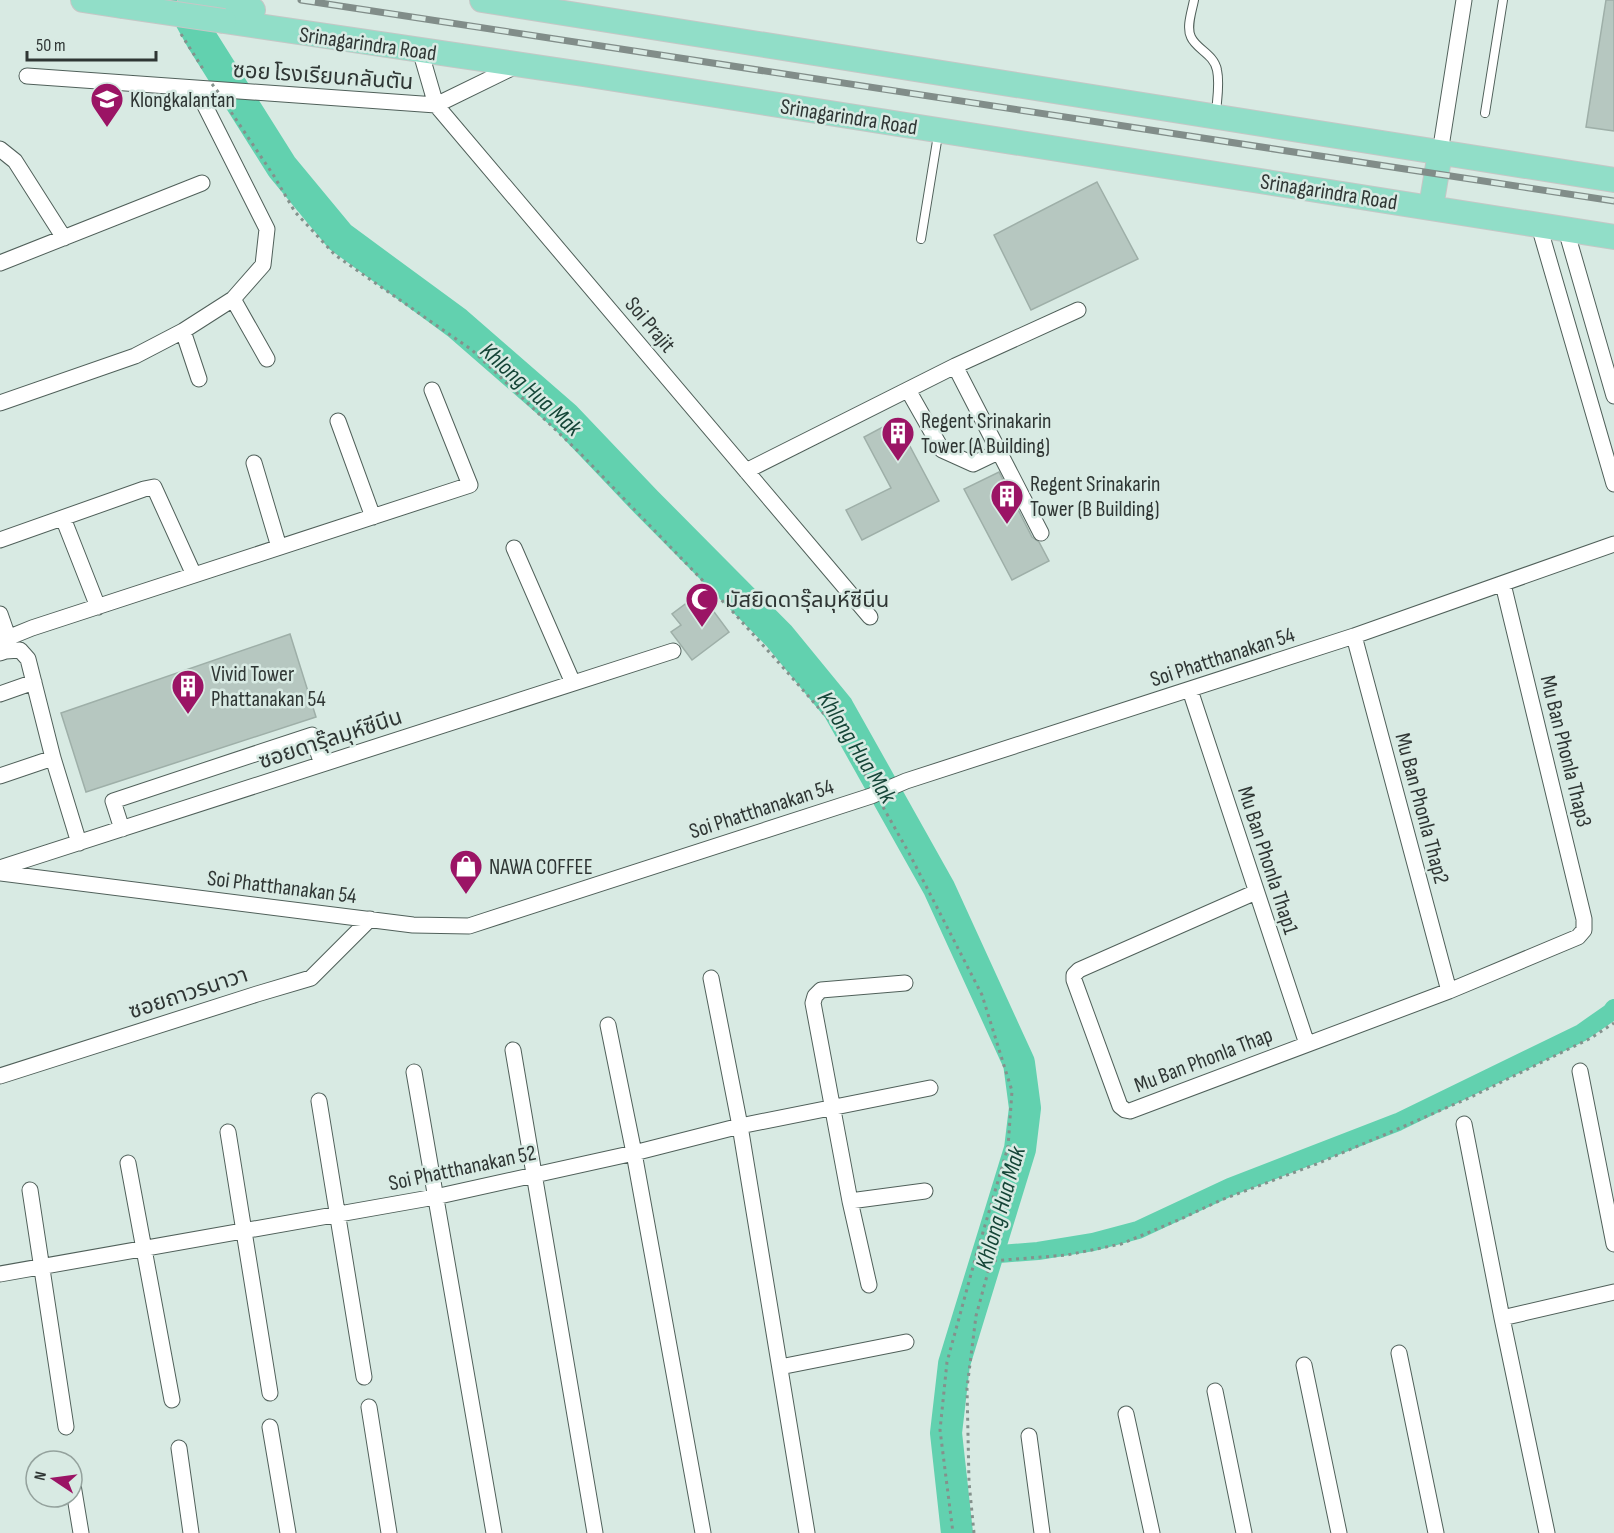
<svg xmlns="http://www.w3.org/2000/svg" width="1614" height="1533" font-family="'Sofia Sans Condensed','Noto Sans Thai',sans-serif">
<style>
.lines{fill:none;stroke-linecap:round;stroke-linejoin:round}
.canal{stroke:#62d1af;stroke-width:18}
.river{stroke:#62d1af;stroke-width:32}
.building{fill:#b6c7c0;stroke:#9eafa8;stroke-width:1.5}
.service-casing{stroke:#50605a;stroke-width:10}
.minor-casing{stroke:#50605a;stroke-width:17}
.primary-casing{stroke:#c5c7c6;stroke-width:26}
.path{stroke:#84918c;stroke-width:3;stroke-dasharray:3 4.5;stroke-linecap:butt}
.service{stroke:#fff;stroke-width:8}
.minor{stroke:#fff;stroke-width:15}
.primary{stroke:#91dec8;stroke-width:24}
.rail-casing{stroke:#818d89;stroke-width:7}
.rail{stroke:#d8eae3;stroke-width:4.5;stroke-dasharray:14;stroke-linecap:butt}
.primary-bridge-casing{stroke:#c5c7c6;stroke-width:26;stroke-linecap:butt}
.path-bridge{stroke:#84918c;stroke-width:3;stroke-dasharray:3 4.5;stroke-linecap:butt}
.primary-bridge{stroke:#91dec8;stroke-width:24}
.labels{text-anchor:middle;stroke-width:5;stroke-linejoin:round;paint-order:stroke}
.street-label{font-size:22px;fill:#2f3634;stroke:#d8eae3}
.poi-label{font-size:22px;fill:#2f3634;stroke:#d8eae3;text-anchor:start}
.water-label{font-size:24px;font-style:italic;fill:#154537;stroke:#d8eae3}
</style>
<rect width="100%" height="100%" fill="#d8eae3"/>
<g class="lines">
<path class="canal" d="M987 1255 1038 1251 1093 1242 1138 1230 1230 1187 1398 1122 1581 1033 1611 1012 1614 1008"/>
<path class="river" d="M180 0 202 40 282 167 340 237 457 323 565 417 646 502 779 636 838 708 939 888 1019 1063 1025 1108 1020 1149 954 1364 946 1433 957 1533"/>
</g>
<path class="building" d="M1606 0H1614V131L1586 127Z
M1097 182 1138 259 1031 310 994 235Z
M896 420 939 501 862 540 846 510 891 488 864 437Z
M999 472 1032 537 1039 542 1049 561 1012 580 964 489Z
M700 593 729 632 692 660 671 632 681 625 672 614Z
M290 634 316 717 86 792 61 713Z"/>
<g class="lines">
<defs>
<path id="service" d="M1194 0C1192 11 1186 27 1191 37 1196 49 1214 54 1217 70 1220 84 1217 99 1216 113
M1485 113 1503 0
M921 239 938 135"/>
<path id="minor" d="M420 50 436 105 870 617
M27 76 436 105 518 65
M0 149 15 161 64 238
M1440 153 1464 0
M1539 226 1614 484
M1566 230 1614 396
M0 263 202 183
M233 299 267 359
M183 331 199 379
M955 366 1041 533
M908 390 942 450 973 464 998 452
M0 403 135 356 183 331 233 299 263 265 267 229 196 88
M338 421 373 517
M254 463 279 547
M746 471 955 366 1078 310
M63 518 98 607
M0 540 144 489 154 487 194 575
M514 548 573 683
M0 614 8 637
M1354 636 1449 991
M0 641 32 628 470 485 432 390
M0 653 6 651 20 650 28 659 53 758 79 843
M1190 690 1307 1044
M0 694 34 682
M0 776 53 758
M122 829 113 801 312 735 322 764
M0 868 673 651
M0 873 413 925 469 926 871 796 906 781 1354 636 1614 544
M1256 892 1079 970 1074 975V980L1120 1106 1125 1110 1130 1111 1449 991 1578 937 1584 930V919L1503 584
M711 978 740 1126 807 1533
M608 1025 634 1153 703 1533
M513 1050 595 1533
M1580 1071 1614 1244
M414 1072 494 1533
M0 1076 257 994 311 978 370 919
M319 1101 364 1377
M1464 1124 1502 1318 1547 1533
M228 1132 270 1393
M128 1163 172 1400
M30 1190 66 1427
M850 1201 925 1191
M0 1274 435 1197 634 1153 740 1126 930 1088
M869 1285 850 1201 813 1003 815 996 821 990 905 983
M1502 1318 1614 1292
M1399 1353 1436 1533
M1304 1365 1339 1533
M780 1367 906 1342
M1215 1391 1244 1533
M369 1407 389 1533
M1126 1414 1152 1533
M270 1427 288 1533
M1029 1436 1042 1533
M179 1448 191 1533
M72 1479 81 1533"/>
<path id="primary" d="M83 0 122 6
M190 0 253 10
M482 0 1614 180
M224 21 583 74 1614 237
M1431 207 1440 153"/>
</defs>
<use href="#service" class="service-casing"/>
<use href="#minor" class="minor-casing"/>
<use href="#primary" class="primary-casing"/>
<path class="path" d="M181 34 205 72
M227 106 274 176 295 212 335 255 472 350 581 454 733 612 788 673 832 723 857 759 868 780
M883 807 909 853 982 995 1012 1091 1008 1147 976 1256 947 1362 940 1430 953 1533
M975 1262 991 1261
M974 1533 969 1482 967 1388 976 1316 991 1261 1067 1255 1121 1244 1183 1218 1221 1200 1319 1163 1469 1098 1591 1038 1614 1023"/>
<use href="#service" class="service"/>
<use href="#minor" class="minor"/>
<use href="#primary" class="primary"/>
<defs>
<path id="rail" d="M301 0 1614 201"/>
</defs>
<use href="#rail" class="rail-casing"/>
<use href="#rail" class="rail"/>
<defs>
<path id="primary-bridge" d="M122 6 224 21"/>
</defs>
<use href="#primary-bridge" class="primary-bridge-casing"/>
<path class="path-bridge" d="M212 84 221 96"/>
<use href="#primary-bridge" class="primary-bridge"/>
</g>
<defs>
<symbol id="school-pin" viewBox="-11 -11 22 30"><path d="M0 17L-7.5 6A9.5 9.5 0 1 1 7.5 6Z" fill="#9b1465" stroke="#d8eae3"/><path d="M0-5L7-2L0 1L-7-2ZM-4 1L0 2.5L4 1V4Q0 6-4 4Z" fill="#fff"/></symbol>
<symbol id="building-pin" viewBox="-11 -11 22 30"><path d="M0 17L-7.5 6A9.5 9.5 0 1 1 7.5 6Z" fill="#9b1465" stroke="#d8eae3"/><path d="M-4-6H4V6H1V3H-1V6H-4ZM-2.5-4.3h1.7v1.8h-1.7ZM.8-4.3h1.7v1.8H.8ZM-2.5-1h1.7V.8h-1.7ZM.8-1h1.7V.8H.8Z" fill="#fff"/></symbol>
<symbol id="mosque-pin" viewBox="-11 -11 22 30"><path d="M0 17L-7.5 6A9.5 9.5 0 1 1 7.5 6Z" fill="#9b1465" stroke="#d8eae3"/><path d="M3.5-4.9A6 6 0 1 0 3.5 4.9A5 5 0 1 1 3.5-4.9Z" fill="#fff"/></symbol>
<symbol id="shop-pin" viewBox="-11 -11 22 30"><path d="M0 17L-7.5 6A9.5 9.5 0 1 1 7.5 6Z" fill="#9b1465" stroke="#d8eae3"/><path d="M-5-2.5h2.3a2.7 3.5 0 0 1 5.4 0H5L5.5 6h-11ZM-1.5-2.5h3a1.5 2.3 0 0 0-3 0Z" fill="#fff"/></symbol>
</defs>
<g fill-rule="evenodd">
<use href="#school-pin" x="88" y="80" width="38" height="52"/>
<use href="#building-pin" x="879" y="414" width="38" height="52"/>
<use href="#building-pin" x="988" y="477" width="38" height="52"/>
<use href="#mosque-pin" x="683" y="580" width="38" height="52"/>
<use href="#building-pin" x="169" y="667" width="38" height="52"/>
<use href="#shop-pin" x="447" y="847" width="38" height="52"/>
</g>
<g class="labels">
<g class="street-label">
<text transform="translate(368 43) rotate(8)" y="8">Srinagarindra Road</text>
<text transform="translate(323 75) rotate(4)" y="8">ซอย โรงเรียนกลันตัน</text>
<text transform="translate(849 116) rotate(9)" y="8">Srinagarindra Road</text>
<text transform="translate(1329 191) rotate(9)" y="8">Srinagarindra Road</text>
<text transform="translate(651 324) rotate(50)" y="8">Soi Prajit</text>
<text transform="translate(1222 656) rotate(-18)" y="8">Soi Phatthanakan 54</text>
<text transform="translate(330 738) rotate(-18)" y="8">ซอยดารุ๊ลมุห์ซีนีน</text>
<text transform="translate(1567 751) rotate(76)" y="8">Mu Ban Phonla Thap3</text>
<text transform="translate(761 808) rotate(-18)" y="8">Soi Phatthanakan 54</text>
<text transform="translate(1423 808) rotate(75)" y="8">Mu Ban Phonla Thap2</text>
<text transform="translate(1269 860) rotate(72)" y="8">Mu Ban Phonla Thap1</text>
<text transform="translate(282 886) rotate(7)" y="8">Soi Phatthanakan 54</text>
<text transform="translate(188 992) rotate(-18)" y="8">ซอยถาวรนาวา</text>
<text transform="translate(1203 1059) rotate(-21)" y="8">Mu Ban Phonla Thap</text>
<text transform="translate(462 1167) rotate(-12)" y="8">Soi Phatthanakan 52</text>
</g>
<g class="poi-label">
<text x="130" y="107">Klongkalantan</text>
<text x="921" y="428">Regent Srinakarin<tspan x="921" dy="25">Tower (A Building)</tspan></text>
<text x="1030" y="491">Regent Srinakarin<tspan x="1030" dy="25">Tower (B Building)</tspan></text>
<text x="725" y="607">มัสยิดดารุ๊ลมุห์ซีนีน</text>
<text x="211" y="681">Vivid Tower<tspan x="211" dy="25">Phattanakan 54</tspan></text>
<text x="489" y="874">NAWA COFFEE</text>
</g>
<g class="water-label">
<text transform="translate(531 389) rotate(42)" y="8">Khlong Hua Mak</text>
<text transform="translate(857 747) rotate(58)" y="8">Khlong Hua Mak</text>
<text transform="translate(1000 1208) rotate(-74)" y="8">Khlong Hua Mak</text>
</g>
</g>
<g transform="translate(54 1479) rotate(283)"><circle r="28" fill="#d8eae3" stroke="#94a29d" stroke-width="1.5"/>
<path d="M0-4.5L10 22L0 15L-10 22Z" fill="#9b1465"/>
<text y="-9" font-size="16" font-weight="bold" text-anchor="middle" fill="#2f3634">N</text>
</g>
<path d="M27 51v9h129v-9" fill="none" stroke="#2f3634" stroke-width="3"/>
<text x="36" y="51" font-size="18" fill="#2f3634" stroke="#d8eae3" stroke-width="4.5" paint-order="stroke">50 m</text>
</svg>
